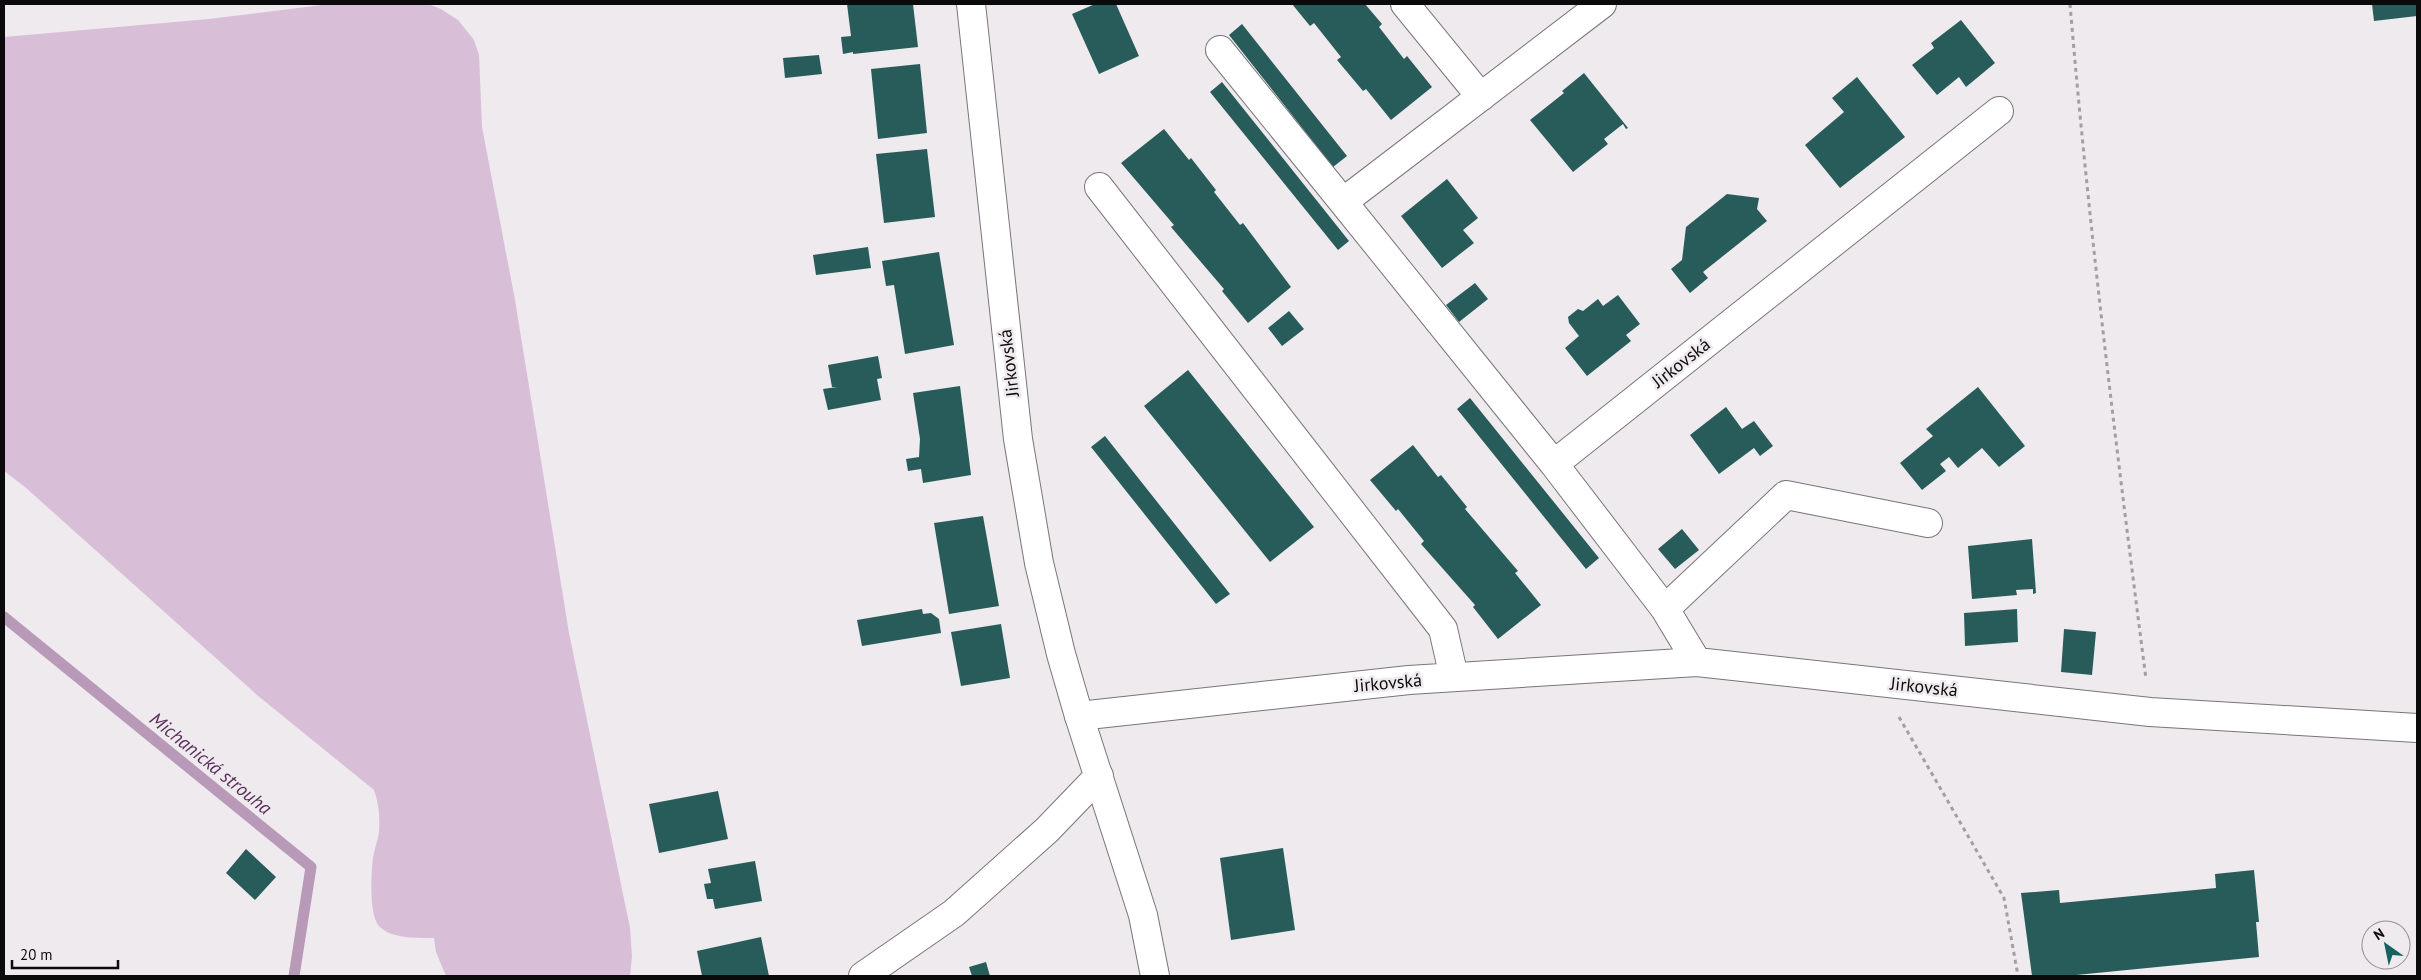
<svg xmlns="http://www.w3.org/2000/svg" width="2421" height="980" font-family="'PT Sans',sans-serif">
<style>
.green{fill:#d8bed7}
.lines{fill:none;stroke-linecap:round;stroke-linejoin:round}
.stream{stroke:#b899b8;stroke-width:11}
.building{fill:#285c5a}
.minor-casing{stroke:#797579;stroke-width:30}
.tertiary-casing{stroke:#797579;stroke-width:30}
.path{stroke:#a29fa2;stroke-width:3;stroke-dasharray:4 4;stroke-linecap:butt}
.minor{stroke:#fff;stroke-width:28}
.tertiary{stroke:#fff;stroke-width:28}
.labels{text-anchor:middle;stroke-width:5;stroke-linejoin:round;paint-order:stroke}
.street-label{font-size:18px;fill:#0c0b0c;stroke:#eeeaee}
.water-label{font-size:19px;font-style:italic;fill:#582f59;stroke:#eeeaee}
</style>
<rect width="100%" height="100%" fill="#eeeaee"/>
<path class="green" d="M330 4H428L441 9 458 20 474 40 479 55 482 127 515 300 569 633 630 928 632 956 630 976H446L436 952 434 938C418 938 391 939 379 926 369 915 371 873 373 858 374 849 378 841 379 832 380 817 379 804 374 790L257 695 25 487 4 471V37L209 19Z"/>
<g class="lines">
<path class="stream" d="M4 617 311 867 294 976"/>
</g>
<path class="building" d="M847 4H913L918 47 853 54V52L843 54 841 37 851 36Z
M1095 4H1116L1139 56 1099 74 1072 14Z
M1292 4H1365L1382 24 1379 27 1404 59 1407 56 1432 87 1391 120 1366 89 1363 91 1337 60 1341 57 1314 23 1310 26Z
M2372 4H2417V16L2374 21Z
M1961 20 1995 63 1966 87 1959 77 1937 95 1912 65 1934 48 1931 43Z
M1242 24 1347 156 1333 167 1229 35Z
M819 55 822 74 785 78 783 58Z
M920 64 927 133 878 139 871 69Z
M1584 73 1628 128 1626 129 1623 124 1604 139 1608 144 1573 172 1530 120 1564 93 1562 91Z
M1857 77 1905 137 1840 188 1805 145 1844 112 1832 98Z
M1222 82 1349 241 1338 250 1210 92Z
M1164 129 1189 160 1191 158 1216 190 1214 192 1240 225 1243 223 1291 287 1248 323 1222 291 1224 289 1171 227 1174 225 1121 163Z
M927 149 935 217 884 223 876 154Z
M1447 179 1478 218 1463 230 1474 243 1442 268 1401 216Z
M1727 194 1759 198 1757 209 1767 221 1703 272 1708 278 1690 293 1671 269 1682 260 1686 227Z
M868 247 871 268 816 275 813 255Z
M939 252 954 345 905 354 894 285 886 286 882 261Z
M1475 283 1488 299 1459 322 1446 305Z
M1618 295 1640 324 1626 335 1631 341 1587 376 1565 348 1579 336 1569 323 1568 317 1578 309 1583 311 1598 299 1603 306Z
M1289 311 1304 329 1282 346 1268 328Z
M878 356 882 378 877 379 881 400 828 410 823 389 837 387H832L828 365Z
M1188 370 1314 527 1270 562 1144 406Z
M960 386 971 475 923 483 921 469 908 471 906 459 919 457 920 439 913 393Z
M1978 387 2025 446 1999 467 1982 448 1958 468 1949 457 1940 464 1946 471 1922 490 1900 463 1933 436 1926 429Z
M1470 398 1599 558 1586 569 1457 409Z
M1726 407 1742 429 1754 421 1773 446 1760 456 1754 448 1719 474 1690 435Z
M1105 436 1230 594 1216 604 1091 447Z
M1413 445 1438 477 1441 475 1467 507 1465 509 1518 571 1515 573 1541 605 1498 639 1473 607 1475 605 1421 544 1424 541 1398 509 1396 511 1370 480Z
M983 516 999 606 949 614 934 523Z
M1682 529 1699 550 1675 569 1658 549Z
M2032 539 2036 593 2033 594V589L2016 590 2017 595 1972 599 1968 546Z
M922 609 923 614 931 613 939 619 941 633 862 646 857 620Z
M2017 609 2018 642 1965 646 1964 613Z
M1001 624 1010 678 961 686 951 632Z
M2064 629 2096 632 2092 675 2061 672Z
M718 791 728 839 659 853 649 804Z
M1283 848 1295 930 1231 940 1220 858Z
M246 849 276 877 255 900 226 873Z
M755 861 762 901 715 909 713 899H707L704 884 711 883 708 869Z
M2254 870 2259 922H2256L2259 957 2066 976H2032L2021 893 2059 890 2060 903 2216 888 2215 874Z
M761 937 769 976H702L697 951Z
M986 962 990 976H972L969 967Z"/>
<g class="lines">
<defs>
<path id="minor" d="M1405 4 1481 97
M1602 4 1343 202 1554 464 1665 609 1697 662
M1220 50 1343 202
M1099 187 1443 629 1454 677
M1554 464 1999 111
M1665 609 1786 495 1928 523
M1079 716 1409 680 1697 662 2150 712 2417 728
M863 976 954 913 1047 830 1099 776"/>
<path id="tertiary" d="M971 4 1018 439 1039 563 1061 654 1079 716 1143 915 1155 976"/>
</defs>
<use href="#minor" class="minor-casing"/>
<use href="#tertiary" class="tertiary-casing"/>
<path class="path" d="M2070 4C2089 230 2117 454 2146 679
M1899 717 2004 898 2018 976"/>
<use href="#minor" class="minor"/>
<use href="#tertiary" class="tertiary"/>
</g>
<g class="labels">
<g class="street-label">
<text transform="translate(1009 363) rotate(-97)" y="6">Jirkovská</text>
<text transform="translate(1681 363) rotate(-38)" y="6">Jirkovská</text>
<text transform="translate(1388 683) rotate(-5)" y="6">Jirkovská</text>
<text transform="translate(1924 687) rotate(6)" y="6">Jirkovská</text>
</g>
<g class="water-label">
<text transform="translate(211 763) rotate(39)" y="7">Michanická strouha</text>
</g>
</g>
<rect width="2421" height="980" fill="none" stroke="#0c0b0c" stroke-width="10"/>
<g transform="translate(2386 945) rotate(327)"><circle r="24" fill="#eeeaee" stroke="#949194"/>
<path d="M0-4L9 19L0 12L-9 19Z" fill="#146361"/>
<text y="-8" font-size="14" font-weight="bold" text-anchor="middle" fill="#0c0b0c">N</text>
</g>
<path d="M12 960v8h106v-8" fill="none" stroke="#0c0b0c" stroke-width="2.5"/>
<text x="20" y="960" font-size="15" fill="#0c0b0c" stroke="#eeeaee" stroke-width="4" paint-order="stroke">20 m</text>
</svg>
